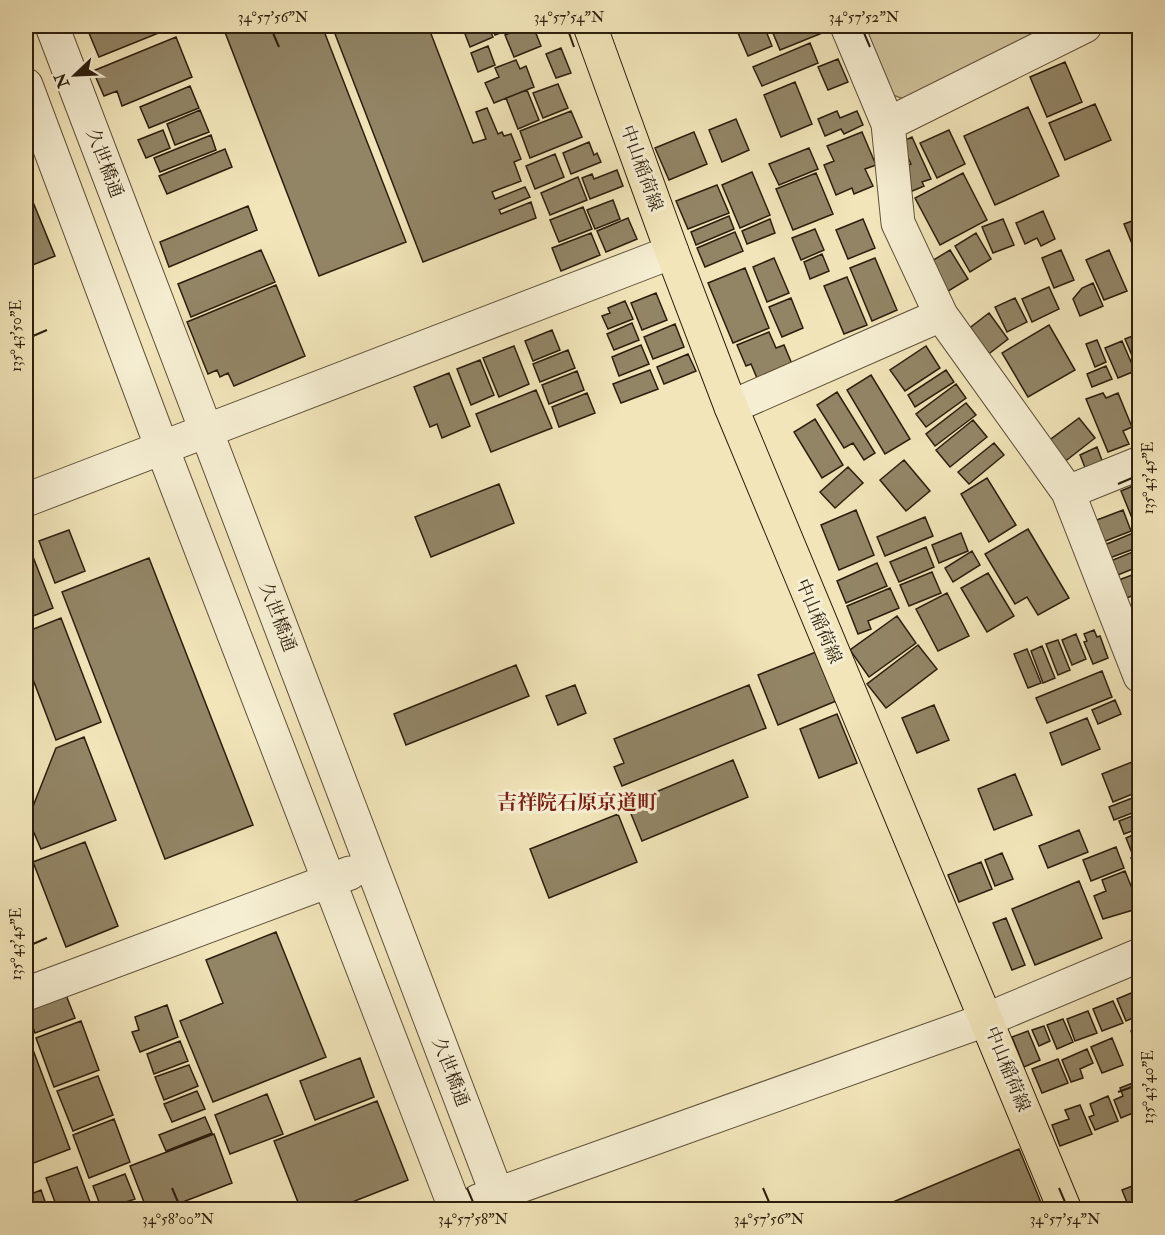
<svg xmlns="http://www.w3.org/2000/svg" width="1165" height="1235" font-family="'IM FELL Double Pica','Noto Serif JP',serif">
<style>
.green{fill:#d0c39c;stroke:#7e7054;stroke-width:1.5}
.building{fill:#928566;stroke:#2c1e0c;stroke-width:1.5}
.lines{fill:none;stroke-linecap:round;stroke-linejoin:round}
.minor-casing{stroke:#5d5037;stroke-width:35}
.major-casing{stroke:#2c1e0c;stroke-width:35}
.minor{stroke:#f6eed2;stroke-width:33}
.major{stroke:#f1e5b9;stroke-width:33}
.ticks{fill:none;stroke:#2c1e0c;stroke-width:2}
.labels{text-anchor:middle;stroke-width:6;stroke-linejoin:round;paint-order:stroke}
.street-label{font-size:18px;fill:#2c1e0c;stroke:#f6eed2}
.neighbourhood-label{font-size:20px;font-weight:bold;fill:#7a1f14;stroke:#f6eed2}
.neatline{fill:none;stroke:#2c1e0c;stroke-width:2}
.ticks-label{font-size:15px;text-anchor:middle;fill:#2c1e0c}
</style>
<rect width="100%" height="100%" fill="#f1e5b9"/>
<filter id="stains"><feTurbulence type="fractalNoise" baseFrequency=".00333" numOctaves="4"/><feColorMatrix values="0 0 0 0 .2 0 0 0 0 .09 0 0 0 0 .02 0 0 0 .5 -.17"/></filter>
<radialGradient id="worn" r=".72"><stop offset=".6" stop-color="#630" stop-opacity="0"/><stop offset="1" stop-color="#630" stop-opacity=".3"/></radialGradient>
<path class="green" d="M859 26H1027L1034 40 909 101 887 93Z"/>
<path class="building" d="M86 26H165L166 30 99 57Z
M228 26H322L406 242 319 276 223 27Z
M332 26H428L473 143 486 139 476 112 487 108 498 134 502 132 504 136 511 134 521 159 514 162 521 181 492 192 495 199 525 187 530 197 499 210 501 214 531 202 536 218 423 262Z
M462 26H488L493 37 470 47Z
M491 26H519L495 35Z
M528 26H533L541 46 514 57 505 35Z
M735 26H764L772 46 748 56Z
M770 26H825L827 31 780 50Z
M176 37 192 77 122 106 117 91 104 96 93 71Z
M810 43 818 63 762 86 753 67Z
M488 46 495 65 478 72 471 53Z
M561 48 571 73 556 78 546 54Z
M838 59 848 82 828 90 818 67Z
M516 60 520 69 526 66 534 87 494 103 485 83 499 77 495 68Z
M1065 62 1082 102 1047 117 1030 77Z
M795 82 812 124 781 137 764 95Z
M558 84 568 108 543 118 533 93Z
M190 86 199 108 149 128 140 107Z
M527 90 539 120 518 129 506 98Z
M1095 104 1111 140 1065 160 1049 123Z
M1028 107 1059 176 995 205 964 136Z
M200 110 209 132 175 145 167 124Z
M571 111 582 137 530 158 520 131Z
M837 111 840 118 857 111 863 125 844 134 841 129 825 136 818 119Z
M736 119 749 150 722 162 709 130Z
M163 130 170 148 146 158 138 140Z
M949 130 965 164 937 178 920 143Z
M694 132 707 164 669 180 655 148Z
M862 132 876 165 865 169 873 186 854 194 852 188 836 195 824 165 834 161 827 146Z
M211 135 216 150 160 172 154 158Z
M912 137 931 179 922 182 924 186 910 192 899 169 911 164 901 142Z
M589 142 594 155 597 153 601 162 571 174 563 153Z
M809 148 818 169 779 185 769 164Z
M225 149 232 167 167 194 159 176Z
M555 154 564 177 535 189 526 166Z
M617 170 623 186 590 199 582 178 592 174 594 179Z
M752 172 770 215 740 228 722 185Z
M816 173 833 214 793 230 776 189Z
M963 173 987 220 940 245 915 198Z
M578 177 587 200 550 215 541 193Z
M26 185 55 256 30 266 26 254Z
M717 185 729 213 688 229 676 201Z
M613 200 620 219 595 229 587 210Z
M248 206 257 230 169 267 160 242Z
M583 207 592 229 559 242 550 220Z
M1043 211 1055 239 1041 246 1037 238 1025 244 1016 223Z
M729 216 734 229 696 245 691 232Z
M628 218 637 239 606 252 597 231Z
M1140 218V255L1137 256 1124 224Z
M770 219 775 233 747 244 742 231Z
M863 219 875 248 848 259 836 230Z
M1003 219 1014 245 993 253 982 227Z
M815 229 824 250 801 260 792 238Z
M735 232 743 251 705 267 697 248Z
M591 233 600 255 561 271 552 248Z
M976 233 991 259 970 272 955 246Z
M261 250 275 282 191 317 178 284Z
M950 250 968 279 945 293 927 264Z
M1061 250 1074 280 1054 288 1042 258Z
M1109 250 1127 291 1104 300 1086 260Z
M822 254 829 271 810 279 804 262Z
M774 258 789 293 767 302 753 267Z
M875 258 897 310 872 321 850 268Z
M745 268 769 328 733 343 708 283Z
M847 277 867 325 844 334 824 286Z
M1093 283 1103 306 1080 316 1073 299 1082 288Z
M276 285 305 356 234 386 228 373 220 377 217 370 208 374 187 322Z
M1049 287 1059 309 1032 322 1022 299Z
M656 293 667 320 642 330 631 303Z
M791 298 803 328 782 337 769 307Z
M1015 298 1027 322 1007 332 995 307Z
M625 301 633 319 608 329 602 316 610 313 608 308Z
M989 313 1008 339 986 356 967 330Z
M632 323 639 340 614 350 607 334Z
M675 324 684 347 653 359 644 337Z
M1049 325 1075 370 1028 397 1002 353Z
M552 330 560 350 533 361 525 341Z
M769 332 776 348 784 345 792 364 757 378 751 364 746 366 737 345Z
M1140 333V372H1139L1125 339Z
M1097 340 1106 362 1095 367 1086 344Z
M1122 341 1135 371 1118 378 1105 348Z
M641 345 649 364 619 376 612 357Z
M514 346 529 384 499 397 483 358Z
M926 346 940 368 905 391 890 370Z
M568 350 575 368 540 382 533 364Z
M688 354 696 371 664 384 657 367Z
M480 360 494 395 471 405 457 369Z
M1106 366 1112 379 1092 387 1087 374Z
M650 370 658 389 621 403 613 384Z
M946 370 954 382 915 407 908 395Z
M577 371 584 390 549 404 542 385Z
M449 373 470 426 442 438 437 424 430 427 414 387Z
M871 375 910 439 885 454 847 390Z
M956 384 966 398 926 427 916 414Z
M536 390 552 428 491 452 476 414Z
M837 392 875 453 864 460 853 443 844 448 817 405Z
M587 393 595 413 559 427 552 407Z
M1103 393 1106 398 1118 393 1132 427 1123 431 1129 444 1108 452 1086 399Z
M966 403 976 415 935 446 926 434Z
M1079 418 1095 438 1063 463 1047 442Z
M815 419 843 465 822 478 794 432Z
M973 420 987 437 950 467 936 450Z
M994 443 1004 455 969 484 958 472Z
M1097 447 1103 463 1086 470 1080 455Z
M904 460 930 491 906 511 880 480Z
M848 467 863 483 835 508 820 492Z
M987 478 1016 525 989 542 961 494Z
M1140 483V525L1136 516 1132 518 1121 491Z
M499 484 514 523 431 557 415 517Z
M856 510 874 555 839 570 821 525Z
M1123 510 1131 531 1098 544 1089 523Z
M925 517 933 536 885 556 877 537Z
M1028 529 1069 598 1038 615 1027 597 1015 604 985 554Z
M69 530 85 571 55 583 39 541Z
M961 533 968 551 939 563 932 545Z
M1133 533 1139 547 1107 559 1102 546Z
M28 544 53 608 26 619V545Z
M926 547 934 567 899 582 890 562Z
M1140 549V566L1113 577 1108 562Z
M972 551 980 565 953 582 945 568Z
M149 558 253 825 165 859 62 592Z
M877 563 887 586 846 603 837 581Z
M932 572 941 593 909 606 900 585Z
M1140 572V608L1138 609 1132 596 1123 599 1116 581Z
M988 573 1014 616 987 632 961 588Z
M890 588 899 608 868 621 871 629 858 634 847 606Z
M947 593 969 636 938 651 916 609Z
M897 616 916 643 869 677 850 650Z
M61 618 101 722 56 740 26 661V632Z
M1094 630 1097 637 1100 636 1108 658 1093 664 1084 642 1087 641 1084 634Z
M1076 634 1086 659 1072 665 1062 640Z
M1058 640 1070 670 1058 675 1046 644Z
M918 645 937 669 886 708 867 684Z
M1042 646 1055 678 1043 683 1031 651Z
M1027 649 1041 683 1028 688 1014 654Z
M816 652 836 701 778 725 758 675Z
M516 665 529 696 406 745 394 714Z
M1102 671 1112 697 1047 723 1036 698Z
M575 685 586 713 558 725 546 696Z
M749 685 766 728 622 786 614 767 624 763 614 739Z
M1115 700 1121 714 1098 724 1092 710Z
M934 705 949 740 917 753 902 718Z
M837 714 857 763 819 778 800 729Z
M1087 718 1100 749 1062 765 1050 733Z
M84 737 116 820 41 849 28 819 56 748Z
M733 760 748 797 642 841 627 804Z
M1137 760 1140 791 1113 802 1102 774Z
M1015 774 1032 815 994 830 978 789Z
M1140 795V810L1114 820 1109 807Z
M1140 813V828L1124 834 1119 821Z
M618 814 637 862 549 898 530 849Z
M1079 830 1088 852 1048 868 1039 846Z
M1140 832V850L1132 853 1126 838Z
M85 842 118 926 66 947 33 862Z
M1116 847 1124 868 1091 881 1083 860Z
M1002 853 1013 879 995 886 985 860Z
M1140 854V879L1131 858Z
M981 862 992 889 959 902 948 875Z
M1125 871 1140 908 1103 919 1094 896 1106 891 1102 880Z
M1079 881 1102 938 1035 965 1012 909Z
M1006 918 1025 965 1012 970 993 923Z
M276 932 326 1057 213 1102 180 1021 223 1003 206 960Z
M1136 991 1140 999V1015L1126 1021 1117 999Z
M66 995 75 1018 35 1033 27 1010Z
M1113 1001 1123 1023 1102 1031 1093 1009Z
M167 1005 178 1037 140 1052 132 1032 139 1030 135 1017Z
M1088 1011 1097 1033 1075 1041 1067 1019Z
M1063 1019 1073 1042 1057 1049 1047 1025Z
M81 1021 99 1070 54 1087 36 1038Z
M1044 1026 1050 1041 1039 1046 1032 1030Z
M1140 1028V1053L1131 1031Z
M26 1031 70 1149 26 1166Z
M1028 1031 1040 1060 1024 1067 1012 1037Z
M1112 1038 1123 1065 1102 1073 1091 1047Z
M180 1041 188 1061 154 1074 147 1054Z
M1087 1049 1093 1063 1080 1069 1083 1078 1071 1082 1062 1060Z
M360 1058 374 1097 315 1120 300 1081Z
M1058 1059 1068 1083 1042 1093 1032 1069Z
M189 1065 198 1086 164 1100 155 1077Z
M98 1076 113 1115 73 1131 57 1091Z
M1140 1080V1110L1121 1118 1114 1100 1123 1096 1120 1088Z
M197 1091 205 1109 172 1122 164 1104Z
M267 1094 283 1134 230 1154 215 1115Z
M1108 1096 1118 1121 1095 1130 1089 1117 1094 1115 1090 1104Z
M377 1101 408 1180 332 1210H301L274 1141Z
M1080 1105 1092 1134 1060 1146 1052 1125 1069 1119 1065 1110Z
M205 1117 212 1133 166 1151 159 1135Z
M114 1119 130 1162 89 1178 73 1135Z
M214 1134 232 1183 162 1210H147L130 1166Z
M1019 1149 1044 1210H874Z
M77 1167 93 1210H58L46 1178Z
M125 1174 135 1199 102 1210 93 1186Z
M1140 1183V1210H1130L1122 1190Z
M41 1190 48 1210H26V1196Z
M137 1203 140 1210H120Z"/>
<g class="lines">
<defs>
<path id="minor" d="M52 26 503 1210
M847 26 888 124 898 223 941 315 1068 492 1140 676
M26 85 162 448 456 1210
M888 124 1085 26
M731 407 941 315
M1068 492 1140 463
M26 500 672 252
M26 994 350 873
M478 1201 988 1019 1140 955"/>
<path id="major" d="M590 26 672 252 731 407 1065 1210"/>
</defs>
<use href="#minor" class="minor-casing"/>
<use href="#major" class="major-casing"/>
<use href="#minor" class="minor"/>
<use href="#major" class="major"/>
</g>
<path class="ticks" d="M273 33 279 47M569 33 574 47M864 33 870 47M33 336 47 330M1118 484 1132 478M33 944 47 938M1118 1092 1132 1087M172 1188 178 1202M467 1188 473 1202M763 1188 769 1202M1059 1188 1065 1202"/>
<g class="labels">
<g class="street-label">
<text transform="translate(105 163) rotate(69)" y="6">久世橋通</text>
<text transform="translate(642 168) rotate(70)" y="6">中山稲荷線</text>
<text transform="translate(278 617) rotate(69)" y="6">久世橋通</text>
<text transform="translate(819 621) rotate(67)" y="6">中山稲荷線</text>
<text transform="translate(1008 1069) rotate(68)" y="6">中山稲荷線</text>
<text transform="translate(451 1072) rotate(69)" y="6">久世橋通</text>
</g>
<g class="neighbourhood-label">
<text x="577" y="809">吉祥院石原京道町</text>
</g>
</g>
<rect width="1165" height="1235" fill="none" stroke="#f1e5b9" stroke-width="66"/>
<g transform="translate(75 75) rotate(247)" stroke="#f6eed2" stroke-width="4.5" paint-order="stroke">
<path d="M0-4.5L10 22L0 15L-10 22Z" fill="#2c1e0c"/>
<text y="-9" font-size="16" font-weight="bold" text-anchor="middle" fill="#2c1e0c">N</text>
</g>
<rect x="33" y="33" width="1099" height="1169" class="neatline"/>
<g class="ticks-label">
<text x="273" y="22">34°57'56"N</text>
<text x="569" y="22">34°57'54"N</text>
<text x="864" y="22">34°57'52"N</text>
<text transform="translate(16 336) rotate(-90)" y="5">135°43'50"E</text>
<text transform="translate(1148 478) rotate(-90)" y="5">135°43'45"E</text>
<text transform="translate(16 944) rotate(-90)" y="5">135°43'45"E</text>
<text transform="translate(1148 1087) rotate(-90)" y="5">135°43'40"E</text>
<text x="178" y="1224">34°58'00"N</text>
<text x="473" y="1224">34°57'58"N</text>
<text x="769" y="1224">34°57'56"N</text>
<text x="1065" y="1224">34°57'54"N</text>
</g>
<rect width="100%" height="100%" filter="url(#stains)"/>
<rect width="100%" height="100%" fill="url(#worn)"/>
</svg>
